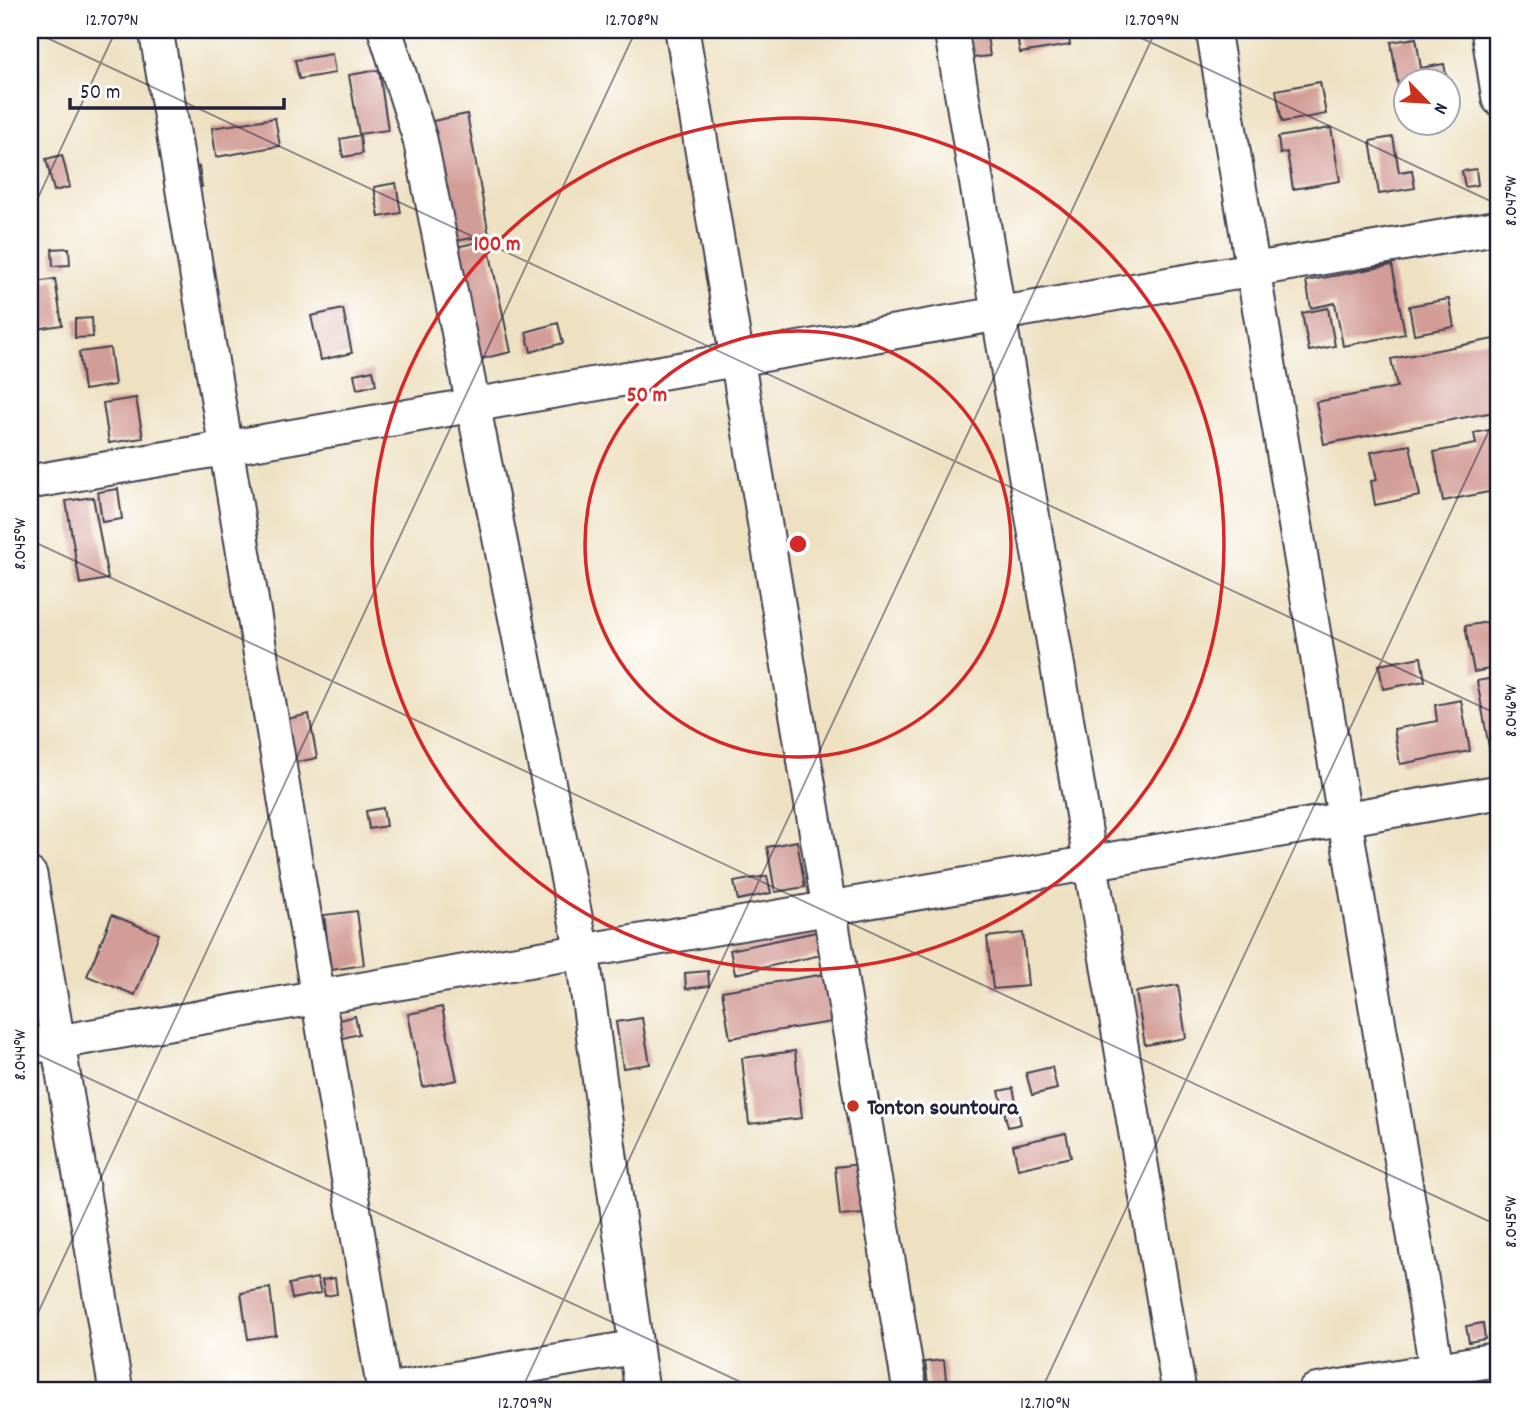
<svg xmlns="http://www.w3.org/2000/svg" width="1529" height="1421" font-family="Dekko,sans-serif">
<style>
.building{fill:#d39d97}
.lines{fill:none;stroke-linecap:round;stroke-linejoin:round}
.street-casing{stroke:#413f4f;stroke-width:37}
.street{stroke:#fff;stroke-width:33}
.ticks{fill:none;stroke:#22223b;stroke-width:2;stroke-opacity:0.45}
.ring{fill:none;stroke:#d62828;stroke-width:3.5}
.poi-dot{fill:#c8321e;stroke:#fff;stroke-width:2.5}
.labels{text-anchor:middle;stroke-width:6;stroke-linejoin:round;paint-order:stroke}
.poi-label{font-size:23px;font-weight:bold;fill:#22223b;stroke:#fff;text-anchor:start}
.centre{fill:#d62828;stroke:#fff;stroke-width:3.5}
.ring-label{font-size:21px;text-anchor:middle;font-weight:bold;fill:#d62828;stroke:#fff;stroke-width:6;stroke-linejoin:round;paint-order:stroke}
.neatline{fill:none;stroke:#22223b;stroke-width:2.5}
.ticks-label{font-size:18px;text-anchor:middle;fill:#22223b}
</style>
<rect width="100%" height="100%" fill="#fff"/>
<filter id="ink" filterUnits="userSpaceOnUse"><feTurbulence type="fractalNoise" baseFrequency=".0143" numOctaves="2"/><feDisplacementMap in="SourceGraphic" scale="14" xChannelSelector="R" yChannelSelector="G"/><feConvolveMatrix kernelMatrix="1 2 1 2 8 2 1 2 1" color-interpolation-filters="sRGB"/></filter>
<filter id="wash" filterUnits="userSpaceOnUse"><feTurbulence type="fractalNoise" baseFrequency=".00686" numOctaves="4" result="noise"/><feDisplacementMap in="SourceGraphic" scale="28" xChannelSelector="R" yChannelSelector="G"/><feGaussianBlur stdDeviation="1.57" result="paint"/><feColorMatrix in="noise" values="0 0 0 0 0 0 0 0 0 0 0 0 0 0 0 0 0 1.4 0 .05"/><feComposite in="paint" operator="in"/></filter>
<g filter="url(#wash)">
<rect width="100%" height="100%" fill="#eee1c2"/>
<g id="blocks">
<path class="building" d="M967 30H986L990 56 971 58Z
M1016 30H1068L1070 45 1020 53Z
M1416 38 1421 68 1444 64 1447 80H1406V96L1400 97 1391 42Z
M332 54 335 73 299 79 295 60Z
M379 70 388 130 359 134 349 75Z
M1320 82 1326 114 1282 122 1276 90Z
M467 114 489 235 450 242 428 122Z
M275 118 280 146 216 157 212 128Z
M1331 128 1340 181 1293 189 1287 152 1280 154 1278 137Z
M360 135 362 154 343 157 340 139Z
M1393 137 1399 172 1412 170 1415 188 1379 194 1370 141Z
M62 155 70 187 54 191 46 159Z
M199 167 202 187 188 189 185 169Z
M1476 169 1478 185 1465 187 1462 171Z
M396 183 401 213 379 217 374 187Z
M487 240 511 352 476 360 452 248Z
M69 248 70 265 53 266 52 249Z
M1392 265 1405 334 1343 346 1335 303 1311 308 1306 281Z
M55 279 62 325 30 330V283Z
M1449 299 1454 327 1414 334 1409 306Z
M1328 308 1335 346 1309 351 1302 313Z
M343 309 352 353 321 360 311 316Z
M92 318 93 337 75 338V319Z
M558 323 563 343 531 352 526 332Z
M1499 338V411L1324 444 1316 402 1397 387 1391 359Z
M110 348 115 385 84 390 79 352Z
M373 370 376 385 357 389 354 374Z
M136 398 143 438 109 443 103 403Z
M1499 428V490L1443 501 1434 452 1476 444 1474 433Z
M1410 445 1420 496 1375 505 1371 481 1377 480 1371 452Z
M118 489 122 519 102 522 98 492Z
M93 497 108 579 80 584 66 501Z
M1499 620V667L1474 672 1465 626Z
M1421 657 1425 681 1383 689 1379 665Z
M1499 677V757L1491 758 1477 681Z
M1461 700 1470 751 1400 764 1394 729 1437 721 1435 705Z
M309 714 317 758 292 763 283 720Z
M383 808 386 826 369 829 366 811Z
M797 841 805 887 775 892 767 847Z
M767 876 771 893 738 900 734 882Z
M357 911 364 965 331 970 324 915Z
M112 915 159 934 135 995 87 976Z
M816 932 821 955 735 974 730 950Z
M1023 933 1028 986 993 989 987 937Z
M708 971 709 986 686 989 685 973Z
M825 974 832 1022 730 1038 722 991Z
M1178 985 1186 1038 1145 1045 1136 992Z
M442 1007 457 1080 423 1087 408 1014Z
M355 1016 359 1034 339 1039 336 1021Z
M642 1018 650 1064 623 1068 616 1022Z
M795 1051 802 1118 749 1124 742 1058Z
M1052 1067 1057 1089 1032 1095 1026 1073Z
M1013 1088 1021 1124 1008 1127 999 1091Z
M1066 1133 1071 1157 1018 1169 1013 1145Z
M860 1164 864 1214 840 1216 835 1167Z
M317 1278 321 1293 292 1299 289 1284Z
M335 1278 337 1294 325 1296 322 1280Z
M270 1288 276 1335 248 1339 241 1293Z
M1483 1323 1485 1339 1469 1342 1466 1326Z
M944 1360 947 1389 929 1391 925 1362Z"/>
</g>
</g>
<g filter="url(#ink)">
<use href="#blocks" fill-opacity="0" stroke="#413f4f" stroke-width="2"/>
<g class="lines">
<defs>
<path id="street" d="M156 30 384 1391
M385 30 420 139 582 951 642 1391
M682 30 910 1391
M951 30 1179 1391
M1213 30 1440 1391
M1488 30 1499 99
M30 482 1499 227
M30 875 116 1391
M30 1047 1499 792
M383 1391 636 1347
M1315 1391 1499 1359"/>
</defs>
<use href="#street" class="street-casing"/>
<use href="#street" class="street"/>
</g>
</g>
<path class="ticks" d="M30 30 1499 715M1124 30 1499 205M30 215 116 30M30 540 1499 1226M30 1051 760 1391M30 1330 636 30M521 1391 1156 30M1041 1391 1499 409"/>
<g class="ring">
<circle cx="798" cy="544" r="213"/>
<circle cx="798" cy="544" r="426"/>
</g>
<circle class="poi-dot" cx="853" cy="1106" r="7"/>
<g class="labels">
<g class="poi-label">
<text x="867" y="1114">Tonton sountoura</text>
</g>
</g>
<circle cx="798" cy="544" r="10" class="centre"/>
<g class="ring-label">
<text x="497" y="250">100 m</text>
<text x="647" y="401">50 m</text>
</g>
<rect width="1529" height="1421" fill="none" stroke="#fff" stroke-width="77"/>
<g transform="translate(1427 102) rotate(115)"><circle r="33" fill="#ffffff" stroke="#a7a7b1" stroke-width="2"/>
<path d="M0-5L12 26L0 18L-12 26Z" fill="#c8321e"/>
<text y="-10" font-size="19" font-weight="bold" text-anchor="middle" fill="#22223b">N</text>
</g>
<path d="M70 98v10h214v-10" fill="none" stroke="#22223b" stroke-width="3.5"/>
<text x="80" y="98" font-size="21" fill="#22223b" stroke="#ffffff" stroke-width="5" paint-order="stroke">50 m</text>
<rect x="38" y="38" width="1452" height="1344" class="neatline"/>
<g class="ticks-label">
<text x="112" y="25">12.707°N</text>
<text x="632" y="25">12.708°N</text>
<text x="1152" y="25">12.709°N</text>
<text transform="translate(1510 201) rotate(-90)" y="6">8.047°W</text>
<text transform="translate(19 544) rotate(-90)" y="6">8.045°W</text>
<text transform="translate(1510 711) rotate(-90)" y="6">8.046°W</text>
<text transform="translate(19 1055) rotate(-90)" y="6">8.044°W</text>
<text transform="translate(1510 1222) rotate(-90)" y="6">8.045°W</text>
<text x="525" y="1408">12.709°N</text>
<text x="1045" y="1408">12.710°N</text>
</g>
</svg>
